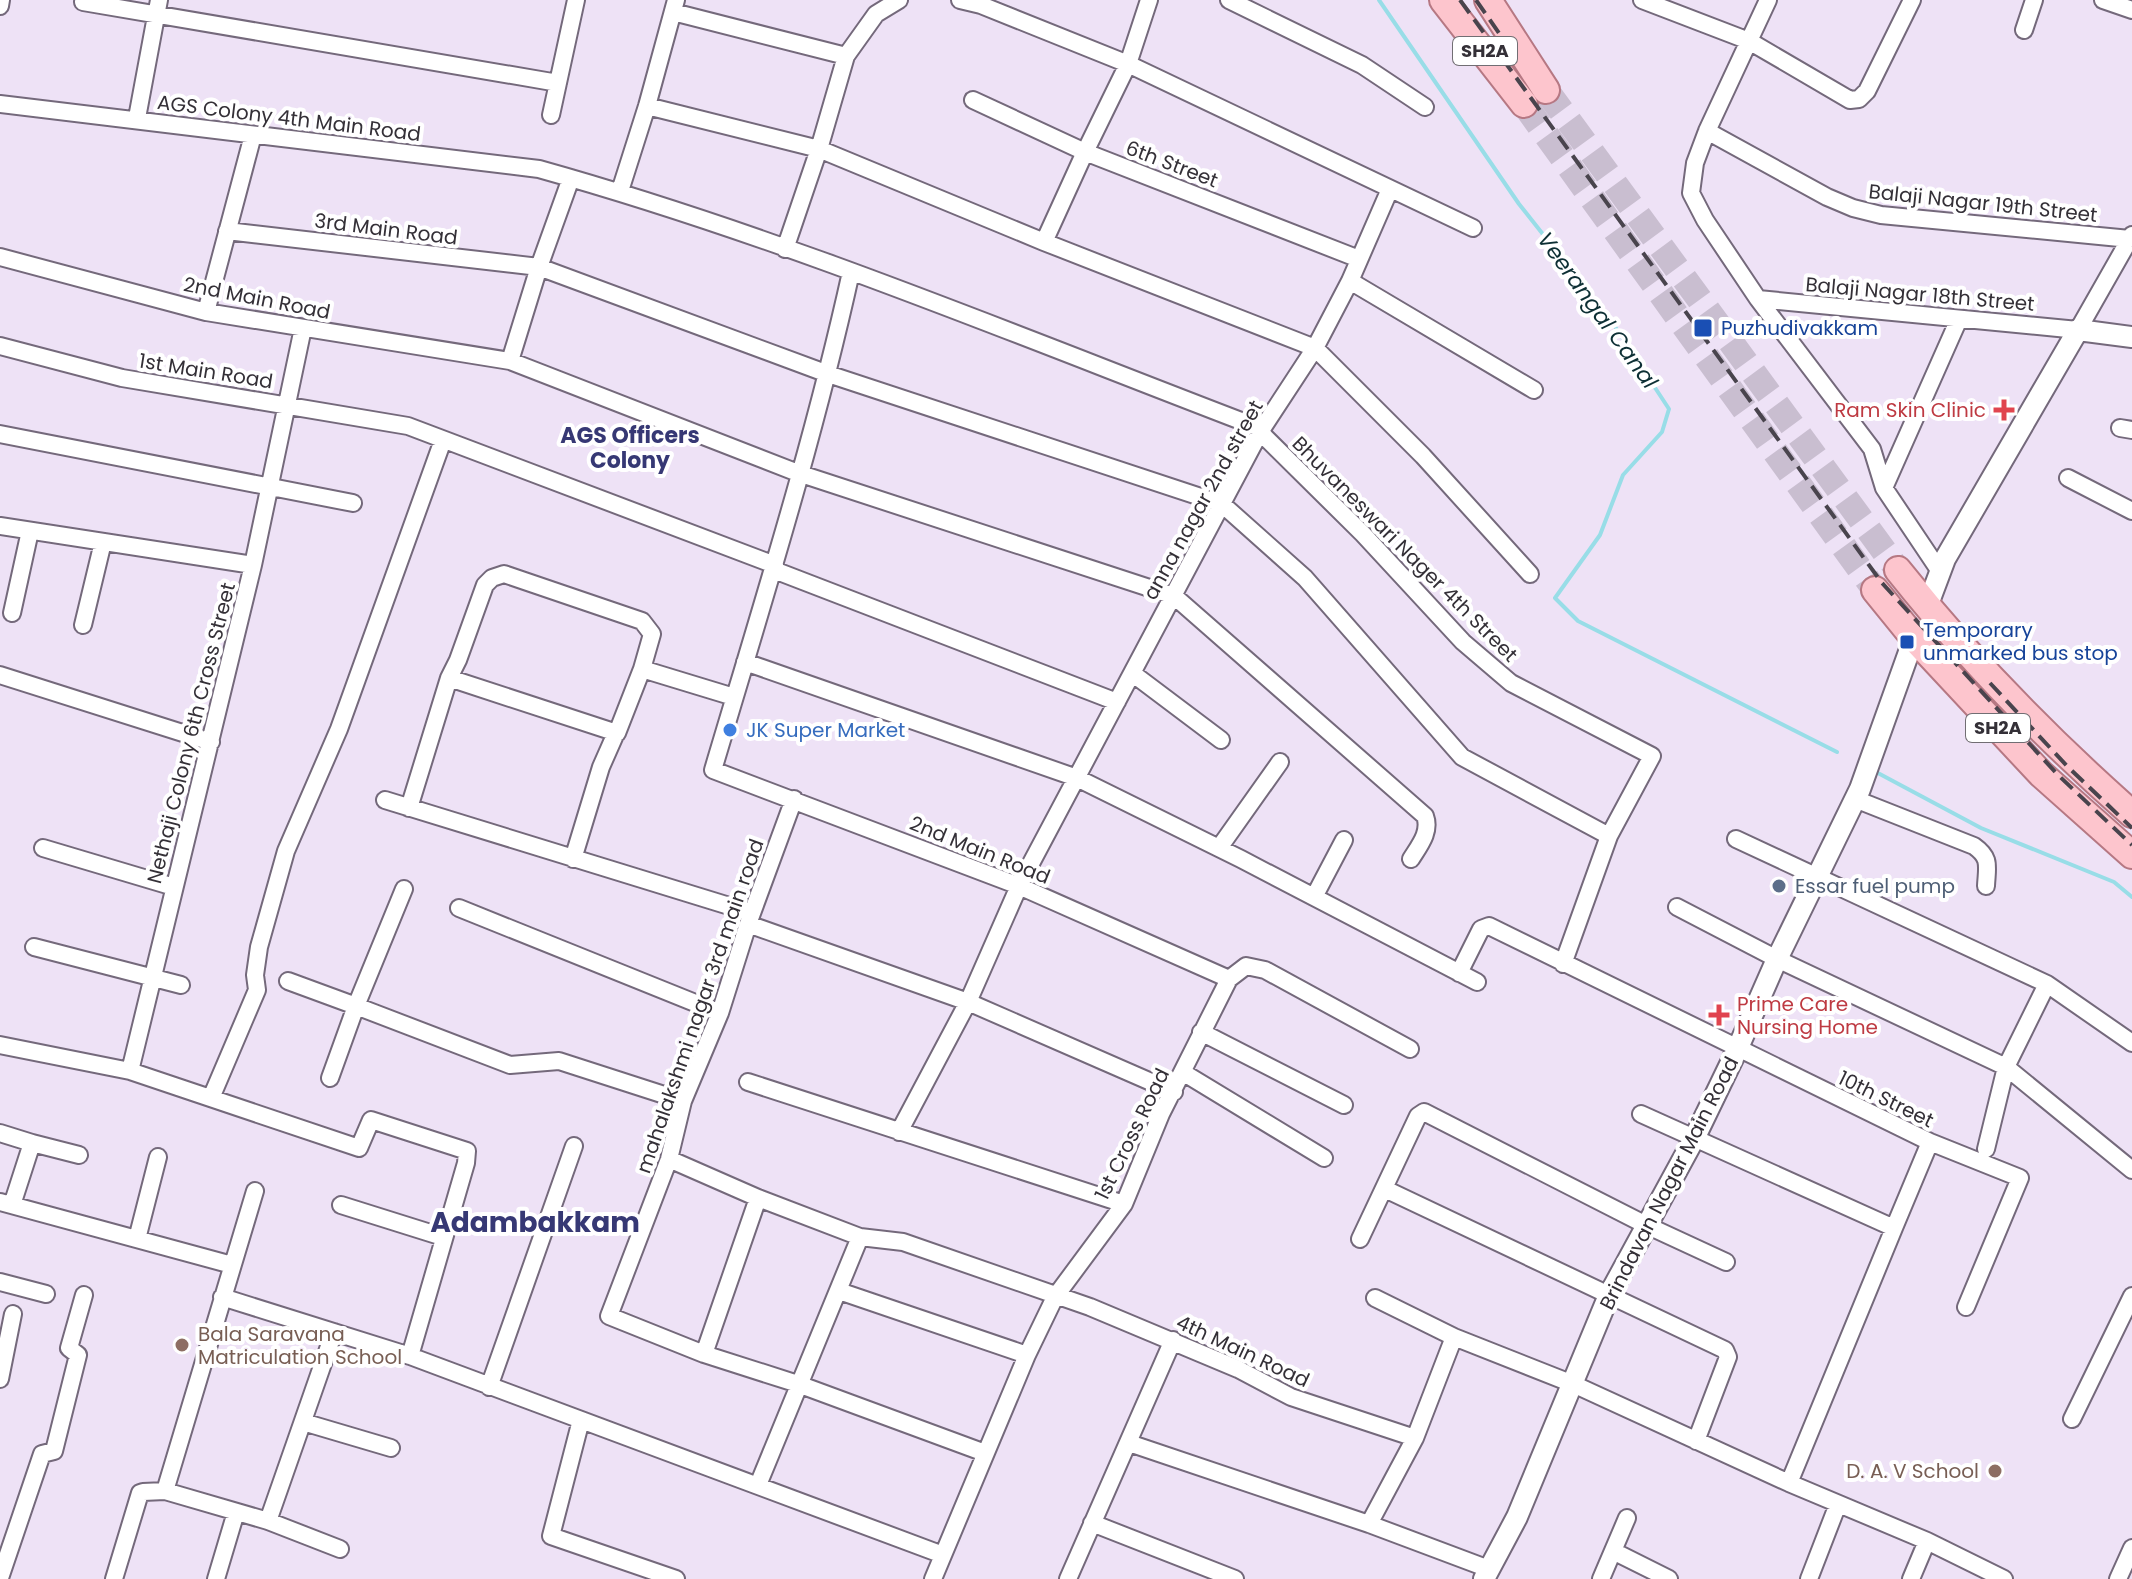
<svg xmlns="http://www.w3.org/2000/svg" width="2132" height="1579" font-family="Poppins,sans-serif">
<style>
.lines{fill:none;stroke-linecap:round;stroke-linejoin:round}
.stream{stroke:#98dde7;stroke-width:4}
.primary-tunnel{stroke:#c9bed0;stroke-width:26;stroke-dasharray:26 13;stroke-linecap:butt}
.minor-casing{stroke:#74697b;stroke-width:20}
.tertiary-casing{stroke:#74697b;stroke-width:24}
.primary-casing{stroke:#b67883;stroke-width:30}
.minor{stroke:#fff;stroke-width:16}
.tertiary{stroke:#fff;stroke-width:20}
.primary{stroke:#fdc5cd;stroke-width:26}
.rail{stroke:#49444d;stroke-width:4;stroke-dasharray:16 8;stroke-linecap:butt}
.transit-dot{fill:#1a4fb4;stroke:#fff;stroke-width:3}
.health-dot{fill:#e0444e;stroke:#fff;stroke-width:3}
.shop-dot{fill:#3f7fe0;stroke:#fff;stroke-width:3}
.service-dot{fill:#5c6f8a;stroke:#fff;stroke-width:3}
.education-dot{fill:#8d6e63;stroke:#fff;stroke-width:3}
.labels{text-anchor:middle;stroke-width:8;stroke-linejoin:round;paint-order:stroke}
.shield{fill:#fff;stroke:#716e73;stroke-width:2}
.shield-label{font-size:18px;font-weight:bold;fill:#343037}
.street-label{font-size:20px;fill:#343037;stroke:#fff}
.transit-label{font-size:20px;fill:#164399;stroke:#fff;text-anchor:start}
.health-label{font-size:20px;fill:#be3a42;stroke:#fff;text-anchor:end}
.shop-label{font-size:20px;fill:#366cbe;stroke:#fff;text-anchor:start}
.service-label{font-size:20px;fill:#4e5e75;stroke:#fff;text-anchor:start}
.education-label{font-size:20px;fill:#785e54;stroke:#fff;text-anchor:start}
.water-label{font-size:22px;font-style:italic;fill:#0d2f34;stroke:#fff}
.neighbourhood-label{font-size:22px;font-weight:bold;fill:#363874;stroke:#fff}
.district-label{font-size:28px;font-weight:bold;fill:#363874;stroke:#fff}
</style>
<rect width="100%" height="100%" fill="#eee2f6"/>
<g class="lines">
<path class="stream" d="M1379 0 1519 204 1610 319 1669 409 1662 432 1623 475 1600 535 1555 598 1578 621 1837 752
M1876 772 1981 828 2114 882 2132 897"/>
<path class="primary-tunnel" d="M1546 90 1898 570
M1524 104 1875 590"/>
<defs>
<path id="minor" d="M960 0 981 5 1128 64 1473 228
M1229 0 1362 65 1425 107
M1642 0 1749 41 1850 100 1859 99 1867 91 1912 0
M1768 0 1707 131 1695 163 1691 193 1705 220 1758 299 1872 449 1884 488 1939 570
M2103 0 2132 10
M83 2 558 83
M0 6 1 0
M673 12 846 56
M2024 30 2034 0
M973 100 1085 152 1359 259
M0 104 539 169C786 238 1023 338 1262 429
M647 106 819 149 1044 242 1315 348 1423 456 1530 574
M551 115 576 0
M137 118 159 0
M1707 131 1827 197 1853 208 1881 215 2130 239
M620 191 647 106 676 0
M227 231 539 267 828 374 1222 504 1305 578 1462 757 1609 836
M1044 242 1085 152 1128 64 1149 0
M785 249 819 149 846 56 876 14 899 0
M0 257 206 312 510 361 798 473 1174 596 1425 816C1431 832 1419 846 1411 859
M851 272C814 440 762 605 713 770L1019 886 1229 979
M1350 281 1534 390
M1758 299 2078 330 2132 235
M206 312 253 135
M0 346 122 378 408 426 775 565
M510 361 539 267 571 178
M2120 428 2132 430
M1260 432 1363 534 1463 642 1511 683 1652 756 1609 836 1563 964
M0 434 353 503
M2068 478 2132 511
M1884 488 1959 319
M0 526 253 565
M774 570 1117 702
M12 613 30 531
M83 625 103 542
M745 662 1077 778 1241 859 1477 982
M642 669 734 697
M1132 673 1221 740
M0 675 211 742
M794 799 748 924 720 1013 683 1101 669 1159 609 1316 704 1354 798 1384 985 1453
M1855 799 1974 846C1991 858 1987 866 1986 886
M385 800 752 913
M409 808 449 678 458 660 485 585 492 578 504 574 642 621 652 634 642 669 617 733 449 678
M1736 839 2047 984 2132 1043
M43 848 174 887
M1219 848 1280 762
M573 859 601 767 616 733
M404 889 356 1006 510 1065 559 1061 683 1101
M1314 897 1344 840
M1677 907 1777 959 2006 1067 2132 1170
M459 908 720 1013
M748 924 968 1002 1174 1092
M34 947 181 985
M1459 973 1481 929 1489 926 1930 1142 2020 1178 1966 1307
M288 981 356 1006 330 1078
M1201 1032 1344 1105
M0 1045 130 1071 359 1148 371 1120 467 1151 466 1163 410 1356
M130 1071 253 565 303 328
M1184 1073 1324 1158
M748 1082 1124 1204
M211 1098 257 990 255 975 259 947 286 851 339 729 443 440
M1641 1114 1894 1228 1789 1483
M899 1132 968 1002 1019 886 1260 432 1315 348 1350 281 1390 189
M0 1133 32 1143
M1986 1149 2006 1067 2047 984
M669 1159 758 1198 860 1237 903 1242 1090 1307 1238 1369 1291 1397 1415 1438
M1385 1189 1725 1350 1728 1357 1696 1441
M0 1202 232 1265
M12 1205 32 1143 79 1155
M341 1205 443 1237
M1894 1228 1930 1142
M137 1239 158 1157
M1360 1239 1418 1116 1424 1112 1646 1225 1726 1262
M0 1282 46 1294
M839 1291 1027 1355
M222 1297 410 1356 943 1555
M1375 1298 1454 1337 1573 1384 1789 1483 1927 1541 2004 1579
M704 1354 758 1198
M0 1379 13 1314
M489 1387 574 1146
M2072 1419 2132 1296
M581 1420 551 1536 676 1579
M303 1422 391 1448
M1129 1443 1369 1524 1489 1569
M758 1485 860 1237
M165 1491 255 1191
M268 1521 334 1332
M1092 1523 1235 1579
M1369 1524 1415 1438 1454 1337
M1613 1551 1669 1579
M0 1578 42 1454 54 1451 78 1355 69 1348 84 1295
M114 1579 140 1493 143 1492 165 1491 268 1521 340 1549
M216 1579 236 1512
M933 1579 1027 1355 1055 1297 1124 1204 1161 1114 1229 979 1246 966 1265 970 1410 1049
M1068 1579 1173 1340
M1601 1579 1627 1518
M1809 1579 1838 1504
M1911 1579 1927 1541
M2118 1579 2132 1548"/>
<path id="tertiary" d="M1927 607 1945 559 2078 330 2132 337
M1484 1579 1517 1517 1609 1295 1695 1137 1737 1050 1777 959 1860 789 1914 638"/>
<path id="primary" d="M1443 0 1524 104
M1488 0 1546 90
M1898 570C1968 658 2048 740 2132 814
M1875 590 1914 638 2041 774 2132 855"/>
</defs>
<use href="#minor" class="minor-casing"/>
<use href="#tertiary" class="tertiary-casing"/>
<use href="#primary" class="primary-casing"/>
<use href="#minor" class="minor"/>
<use href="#tertiary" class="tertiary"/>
<use href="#primary" class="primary"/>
<path class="rail" d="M1460 0 1882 583 2057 774 2132 845
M1476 0 1508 46
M1990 683 2067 766 2132 828"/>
</g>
<g class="transit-dot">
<rect x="1693" y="318" width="20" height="20" rx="4"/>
<rect x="1899" y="634" width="16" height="16" rx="4"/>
</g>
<g class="health-dot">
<path d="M2000 398h8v8h8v8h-8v8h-8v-8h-8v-8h8z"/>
<path d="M1715 1003h8v8h8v8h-8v8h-8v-8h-8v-8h8z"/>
</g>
<circle class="shop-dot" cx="730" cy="730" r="8"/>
<circle class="service-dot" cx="1779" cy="886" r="8"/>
<g class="education-dot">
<circle cx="182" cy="1345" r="8"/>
<circle cx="1995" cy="1471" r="8"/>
</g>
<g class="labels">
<g class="shield">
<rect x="1453" y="37" width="64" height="28" rx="6"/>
<rect x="1966" y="714" width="64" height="28" rx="6"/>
</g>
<g class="shield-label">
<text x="1485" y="57">SH2A</text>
<text x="1998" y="734">SH2A</text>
</g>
<g class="street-label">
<text transform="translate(289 118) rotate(7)" y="7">AGS Colony 4th Main Road</text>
<text transform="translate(1172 164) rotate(21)" y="7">6th Street</text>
<text transform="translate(1983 203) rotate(6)" y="7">Balaji Nagar 19th Street</text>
<text transform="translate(386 229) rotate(7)" y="7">3rd Main Road</text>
<text transform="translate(1920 294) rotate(5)" y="7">Balaji Nagar 18th Street</text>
<text transform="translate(257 298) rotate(11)" y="7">2nd Main Road</text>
<text transform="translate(206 371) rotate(9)" y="7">1st Main Road</text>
<text transform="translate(1203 500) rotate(-61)" y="7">anna nagar 2nd street</text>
<text transform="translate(1405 549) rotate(45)" y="7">Bhuvaneswari Nager 4th Street</text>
<text transform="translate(191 733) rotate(-76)" y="7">Nethaji Colony 6th Cross Street</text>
<text transform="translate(980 850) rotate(22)" y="7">2nd Main Road</text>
<text transform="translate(700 1006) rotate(-71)" y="7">mahalakshmi nagar 3rd main road</text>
<text transform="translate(1886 1099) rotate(26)" y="7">10th Street</text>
<text transform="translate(1132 1134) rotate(-64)" y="7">1st Cross Road</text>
<text transform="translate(1669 1183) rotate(-63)" y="7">Brindavan Nagar Main Road</text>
<text transform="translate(1243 1351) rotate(25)" y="7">4th Main Road</text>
</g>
<g class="transit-label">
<text x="1721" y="335">Puzhudivakkam</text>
<text x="1923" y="637">Temporary<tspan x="1923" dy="23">unmarked bus stop</tspan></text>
</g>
<g class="health-label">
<text x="1986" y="417">Ram Skin Clinic</text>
<text x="1737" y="1011" text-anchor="start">Prime Care<tspan x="1737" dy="23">Nursing Home</tspan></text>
</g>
<g class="shop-label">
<text x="746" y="737">JK Super Market</text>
</g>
<g class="service-label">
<text x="1795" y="893">Essar fuel pump</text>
</g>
<g class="education-label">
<text x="198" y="1341">Bala Saravana<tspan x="198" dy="23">Matriculation School</tspan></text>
<text x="1979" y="1478" text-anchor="end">D. A. V School</text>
</g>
<g class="water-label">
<text transform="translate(1598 310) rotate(54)" y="8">Veerangal Canal</text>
</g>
<g class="neighbourhood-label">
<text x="630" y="443">AGS Officers<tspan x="630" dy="25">Colony</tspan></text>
</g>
<g class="district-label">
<text x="535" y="1232">Adambakkam</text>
</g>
</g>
</svg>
